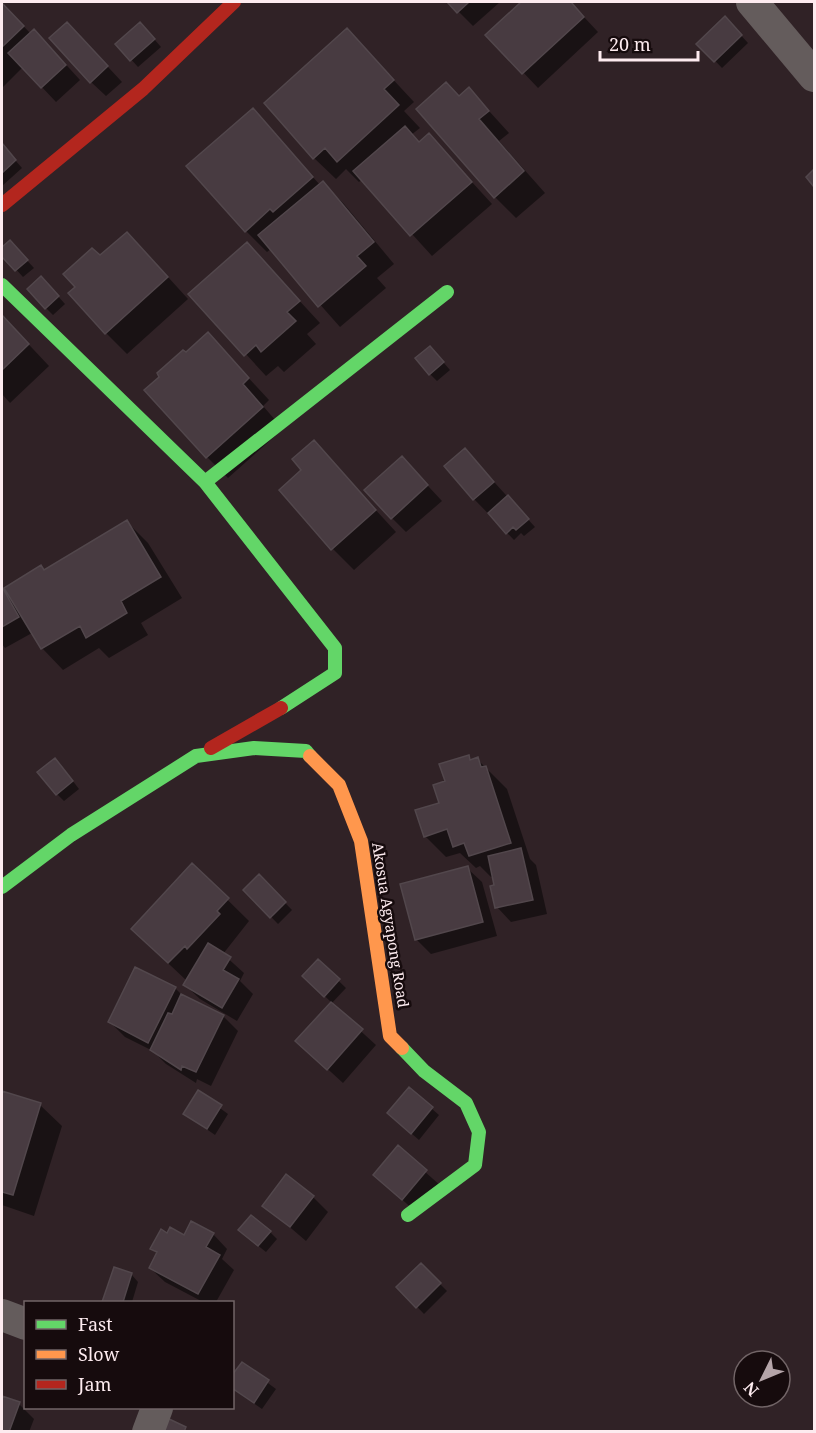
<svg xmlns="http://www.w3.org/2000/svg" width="816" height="1433" font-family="'Noto Serif',serif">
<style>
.shadow{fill:#0007}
.building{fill:#483b41;stroke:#52474c;stroke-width:1.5}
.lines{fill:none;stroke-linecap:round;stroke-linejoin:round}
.street{stroke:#645c5c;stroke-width:32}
.fast{stroke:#63d668;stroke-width:14}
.slow{stroke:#ff974d;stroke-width:14}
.jam{stroke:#b3261e;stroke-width:14}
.labels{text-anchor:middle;stroke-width:5;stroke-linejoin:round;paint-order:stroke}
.street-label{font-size:15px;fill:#fdebef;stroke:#160b0d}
</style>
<rect width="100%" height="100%" fill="#302226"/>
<path class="shadow" d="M449 2H500L473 26Z
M523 2H570L598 32 538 88 488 35Z
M2 4 31 34 49 46 80 80 56 102 23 67 2 88Z
M725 18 748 43 722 68 699 44Z
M347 30 414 102 404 111 420 128 411 135 420 143 429 135 492 204 432 256 362 179 359 182 346 169 336 179 314 158Z
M147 31 161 47 138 67 117 44Z
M82 39 122 82 106 96 91 82Z
M469 89 509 133 499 141 545 193 516 218 495 197 459 97Z
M253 110 320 185 323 183 344 204 394 264 377 278 386 288 340 327 271 249 267 252 246 231Z
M2 145 22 168 2 186Z
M10 242 34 268 23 277 2 254V249Z
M247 244 320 323 307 334 316 344 284 372 278 366 266 376 191 294Z
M148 255 188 299 127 354 106 333 100 257Z
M48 285 65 304 53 315 46 308Z
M2 316 49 366 10 403 2 394Z
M208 334 269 400 263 406 283 429 228 478 207 457 186 354Z
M437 355 450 370 437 381 430 374Z
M313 442 396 532 354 570 333 549 303 470Z
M465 450 535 527 524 536 521 533 514 540 474 499Z
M402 458 442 501 406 532 392 518Z
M127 522 148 543 182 598 141 623 148 635 109 658 99 648 63 670 42 648 32 633 5 648 2 644V588L4 590 41 567 45 571Z
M469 757 472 761 477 759 507 789 530 859 536 865 547 914 511 922 497 907 494 876 491 877 480 866 476 868 460 853 446 857 425 836 441 804 447 782Z
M62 767 79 789 64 801 57 794Z
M192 865 249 921 223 954 244 973 240 981 253 994 237 1021 200 999 185 985 187 981 154 950Z
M467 868 482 882 497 936 431 954 416 939Z
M259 876 292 910 278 924 245 890Z
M318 961 346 988 331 1004 376 1045 343 1083 297 1041 332 1003 304 976Z
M175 988 183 996 223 1016 238 1031 211 1086 197 1079 196 1083 166 1064 153 1051 125 1037 110 1022Z
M409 1089 439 1115 419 1140 396 1120Z
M2 1092 40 1105 62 1126 34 1216 2 1205Z
M198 1092 228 1114 215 1135 185 1114Z
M398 1148 441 1186 417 1213 375 1175Z
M313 1197 328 1212 306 1241 264 1205Z
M270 1232 277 1239 266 1252 247 1237Z
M213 1234 227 1249 222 1259 234 1270 216 1302H203L165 1282 150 1268 158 1254 152 1248 185 1237Z
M421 1265 447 1291 424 1314 398 1287Z
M115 1269 131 1274 138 1282 132 1302H104Z
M242 1364 276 1389 262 1409 232 1388Z
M2 1397 19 1404 34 1419 29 1432H2Z"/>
<path class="building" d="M447 2H469L457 13Z
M521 2H571L584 17 522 74 485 35Z
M2 3 24 26 2 47Z
M725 16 742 35 714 62 696 44Z
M67 22 108 66 90 83 49 38Z
M140 22 155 39 130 61 115 44Z
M347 28 394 80 384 89 399 105 337 162 325 148 313 159 264 103Z
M34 29 66 65 41 88 8 53Z
M446 82 459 96 469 87 489 111 479 119 524 171 494 198 416 109Z
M253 108 313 177 273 212 270 209 245 232 186 166Z
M405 126 419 142 429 133 472 182 410 236 353 171Z
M2 143 16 160 2 173Z
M814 169V187L806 177Z
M323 181 374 242 357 256 366 266 318 307 258 235Z
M127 232 168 277 105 334 68 293 75 287 63 274 92 248 100 255Z
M10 240 28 260 15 271 2 257V247Z
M247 242 300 301 287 312 296 321 261 352 256 345 244 356 188 294Z
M41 276 59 296 45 309 27 289Z
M2 315 29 344 2 370Z
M208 332 249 378 243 384 263 407 206 458 144 390 159 377 157 373 183 350 186 352Z
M430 346 444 362 429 375 415 358Z
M314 440 376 510 331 550 279 490 301 470 292 459Z
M465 448 494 482 473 500 444 466Z
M402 456 428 485 391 519 364 490Z
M508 495 529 519 516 530 513 527 506 534 488 513Z
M127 520 161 577 121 601 127 613 86 638 80 626 41 649 4 588 41 565 44 570Z
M2 587 19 617 2 627Z
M469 755 470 760 478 757 481 767 486 766 511 843 469 856 464 843 453 847 447 829 424 837 415 810 439 803 433 785 445 781 439 764Z
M55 758 73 781 56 795 37 772Z
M521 848 533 900 495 908 490 886 494 885 488 856Z
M192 863 229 898 217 911 220 914 187 949 185 946 168 963 131 929Z
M468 866 483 922 415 940 400 884Z
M259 874 286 902 270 918 243 890Z
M208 943 231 957 223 970 239 979 222 1008 183 985Z
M318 959 340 979 324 997 302 976Z
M135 967 176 987 148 1043 108 1022Z
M181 994 224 1015 196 1072 182 1066 181 1070 150 1050 168 1013 172 1014Z
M331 1002 363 1029 327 1070 295 1041Z
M409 1087 433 1107 411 1134 387 1113Z
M198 1090 222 1105 207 1129 183 1114Z
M2 1091 41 1103 13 1195 2 1192Z
M398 1145 427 1170 402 1200 373 1175Z
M286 1174 314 1196 290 1227 262 1206Z
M251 1215 271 1231 258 1246 238 1230Z
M191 1221 214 1233 206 1247 220 1255 198 1294 149 1268 157 1252 150 1249 161 1229 167 1233 170 1227 184 1235Z
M421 1263 441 1283 416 1308 396 1287Z
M114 1267 132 1273 123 1302H102Z
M242 1362 269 1380 254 1403 232 1388V1375Z
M2 1396 20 1402 9 1432H2Z
M167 1418 186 1427 184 1432H161Z"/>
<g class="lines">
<path class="street" d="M752 2 814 76
M2 1315 26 1324
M148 1432 157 1408"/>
<path class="fast" d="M2 285 205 482 335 648V673L281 708
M205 482 447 292
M2 887 71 835 196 756 254 748 306 751 310 756
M402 1048 424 1071 466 1103 479 1132 475 1165 408 1215"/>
<path class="slow" d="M310 756 339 785 361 841 390 1036 402 1048"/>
<path class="jam" d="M2 205 143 89 234 2
M211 748 281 708"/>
</g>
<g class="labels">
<g class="street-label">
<text transform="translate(390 925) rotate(81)" y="5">Akosua Agyapong Road</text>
</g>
</g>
<rect width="816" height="1433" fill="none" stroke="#fdebef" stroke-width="6"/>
<rect x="24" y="1301" width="210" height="108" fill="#160b0d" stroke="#726567" stroke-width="1.5"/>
<rect x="36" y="1320" width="30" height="9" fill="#63d668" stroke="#726567" stroke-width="1.5"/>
<text x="78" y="1331" font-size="18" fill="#fdebef">Fast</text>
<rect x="36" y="1350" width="30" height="9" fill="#ff974d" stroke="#726567" stroke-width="1.5"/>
<text x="78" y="1361" font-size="18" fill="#fdebef">Slow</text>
<rect x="36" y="1380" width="30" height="9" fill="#b3261e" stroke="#726567" stroke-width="1.5"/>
<text x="78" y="1391" font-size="18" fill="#fdebef">Jam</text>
<g transform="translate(762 1379) rotate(227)"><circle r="28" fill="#160b0d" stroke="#726567" stroke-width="1.5"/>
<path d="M0-4.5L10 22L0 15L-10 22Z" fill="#b5a5a9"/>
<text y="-9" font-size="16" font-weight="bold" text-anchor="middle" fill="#fdebef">N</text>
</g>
<path d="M600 51v9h98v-9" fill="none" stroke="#fdebef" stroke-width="3"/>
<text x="609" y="51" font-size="18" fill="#fdebef" stroke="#160b0d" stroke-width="4.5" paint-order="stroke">20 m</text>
</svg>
